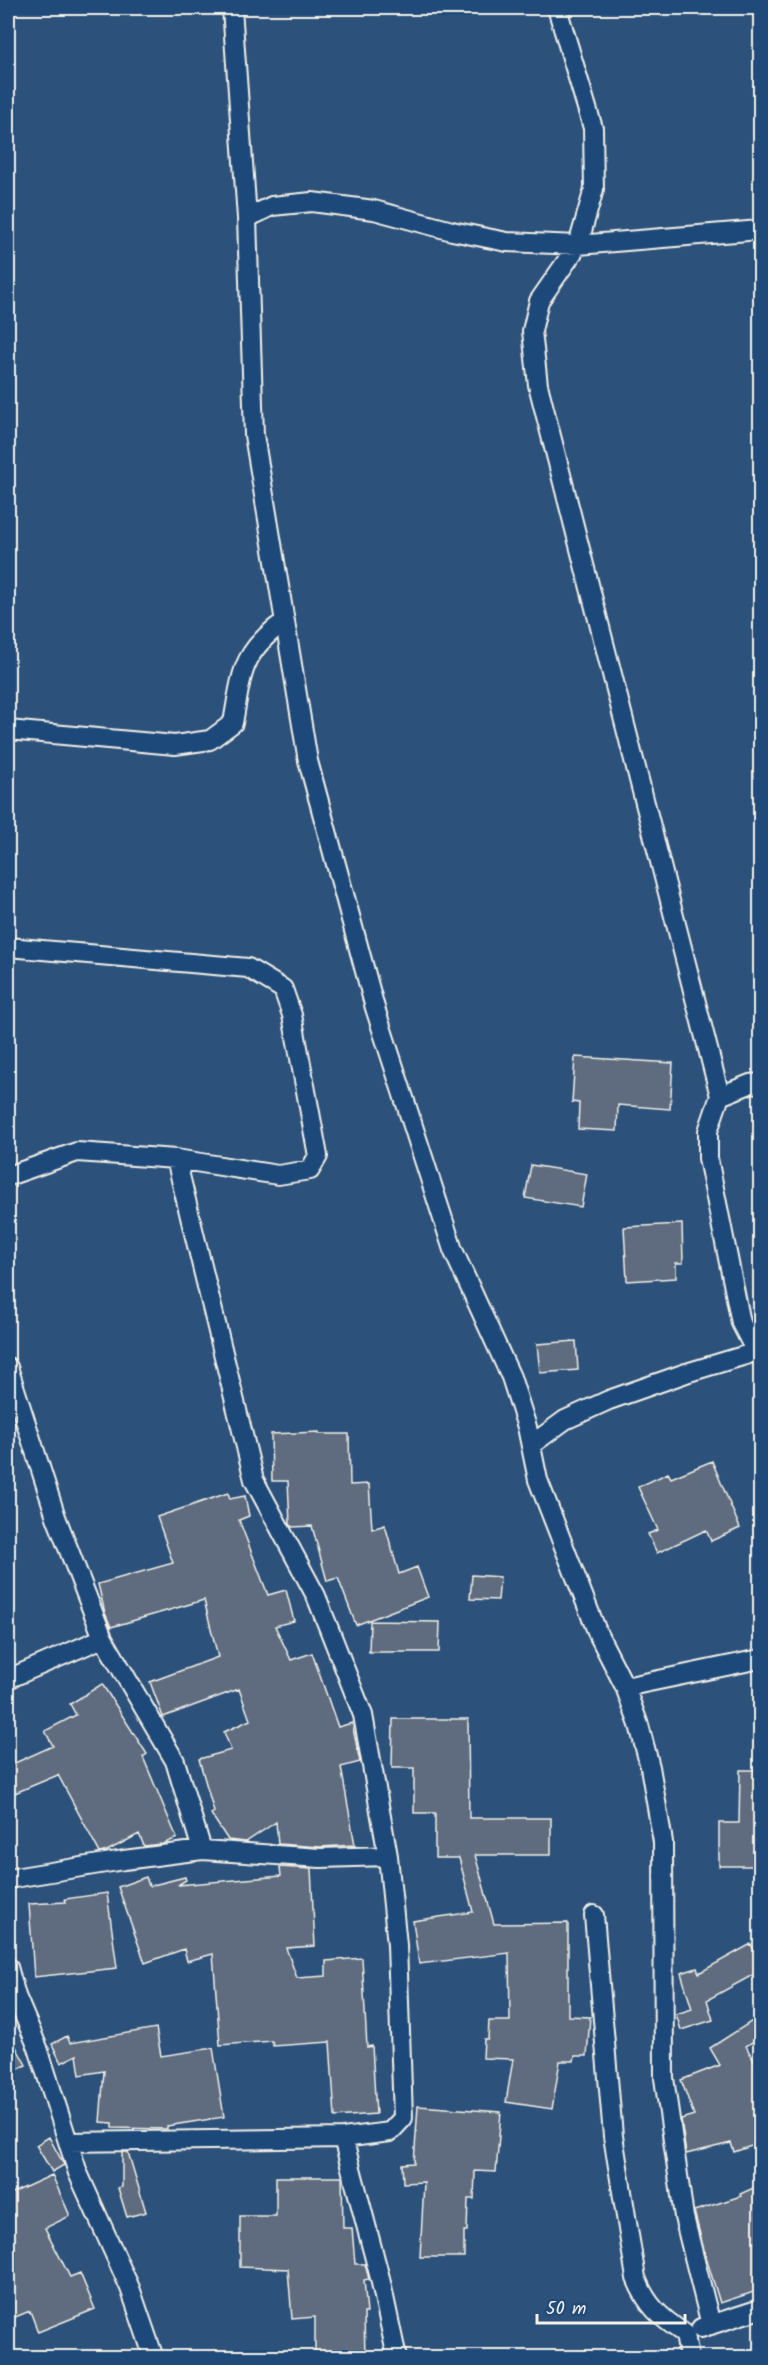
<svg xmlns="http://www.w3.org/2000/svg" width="768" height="2365" font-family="Kalam,sans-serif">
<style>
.building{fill:#5f6c7f;stroke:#f4f1e8;stroke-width:1.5}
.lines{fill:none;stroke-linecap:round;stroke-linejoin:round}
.minor-casing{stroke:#f4f1e8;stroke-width:22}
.minor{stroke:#1f4a7a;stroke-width:18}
</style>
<rect width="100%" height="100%" fill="#2c517b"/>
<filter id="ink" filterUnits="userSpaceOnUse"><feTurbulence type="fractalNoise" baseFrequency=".0167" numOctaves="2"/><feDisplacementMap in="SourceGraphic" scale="12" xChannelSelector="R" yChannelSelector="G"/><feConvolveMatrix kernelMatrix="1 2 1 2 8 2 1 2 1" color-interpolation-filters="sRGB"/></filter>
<g filter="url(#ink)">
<path class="building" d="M575 1057 673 1063 670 1109 618 1105 617 1131 578 1129 579 1103 572 1102Z
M531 1165 587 1174 581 1207 525 1198Z
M682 1224 683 1263H676V1278L627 1281 624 1227Z
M576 1341 578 1370 540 1373 537 1344Z
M319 1432V1434H349L350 1485 369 1484 372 1529 385 1525 399 1574 417 1567 428 1597 356 1625 338 1578 327 1581 312 1526 292 1527 290 1524 288 1481H272L271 1434Z
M712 1461 740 1528 711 1541 706 1530 657 1553 648 1534 658 1530 638 1487 668 1473 671 1478Z
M228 1493 230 1499 245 1496 249 1516 239 1520 268 1595 286 1590 294 1621 275 1626 291 1660 312 1653 338 1727 352 1723 360 1762 341 1767 355 1845 320 1847 278 1844 276 1822 246 1842 228 1840 211 1814 214 1812 199 1759 231 1750 224 1732 250 1720 239 1689 163 1717 150 1682 218 1657 204 1600 111 1627 105 1613 98 1584 173 1563 157 1517Z
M472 1575 500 1577 498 1600 470 1599Z
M370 1621 440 1622 439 1652H369Z
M102 1684 147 1754 143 1757 177 1838 163 1844 144 1846 139 1834 107 1851 100 1853 58 1775 15 1793 8 1774V1766L53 1746 45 1731 76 1715 70 1704Z
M393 1719H468L469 1818H551V1855H475L494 1924 568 1923V2016L590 2017 587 2056H575L574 2061H560L552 2109 506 2102 513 2059 483 2058 484 2039H488L489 2021H510L509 1953 419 1964 413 1921 473 1912 459 1858H435V1813H414V1768H392Z
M740 1770H760L759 1866H719V1823H739Z
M280 1867 311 1869 315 1946 286 1948 297 1978 326 1976V1961L362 1958 367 2047 372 2046 376 2114 335 2117 330 2042 273 2046 272 2041 220 2045 213 1954 187 1961 184 1949 145 1963 118 1887 146 1877 149 1886 185 1877 186 1880 178 1885 281 1876Z
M107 1893 117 1968 34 1977 29 1904 66 1902 65 1899Z
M751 1944 760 1962V1971L707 2000 713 2020 681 2030 676 2014 692 2009 681 1973 697 1968 699 1973Z
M760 2016V2037L746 2046 760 2072V2143L734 2152 731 2143 686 2154 681 2119 694 2115 681 2080 720 2065 710 2048Z
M156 2028 161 2056 213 2048 224 2117 167 2126V2129L112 2128V2123L100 2122 104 2071 80 2075 77 2055 61 2063 52 2044 67 2036 70 2043Z
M8 2032 26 2065 8 2075Z
M418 2106 501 2112 496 2172 475 2171 474 2199H468L467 2231H464V2257H420L424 2182 403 2183 402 2164 414 2163Z
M49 2137 64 2165 52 2172 36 2145Z
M122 2152H128L146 2212 127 2217 118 2188 122 2187Z
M52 2175 70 2216 45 2228 70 2277 80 2273 95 2309 38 2332 30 2311 8 2320V2195Z
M276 2177H342L343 2228H352L355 2264H365L369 2279 364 2280 367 2313H364L365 2358H318V2352H315V2317L292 2319 288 2269 240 2267V2216H276Z
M760 2185V2290L720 2303 705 2254 694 2211 741 2196 740 2194Z"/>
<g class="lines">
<defs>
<path id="minor" d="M232 8 247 218 254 435 308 761 375 1008 453 1250 511 1377 527 1427 538 1480 598 1634 625 1687 639 1725 650 1767 663 1842 664 2078 684 2217 711 2325
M557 8 593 128 594 189 578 245 539 301 532 331 538 385 720 1096
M247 218 272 206 312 202 374 210 452 231 507 242 578 245 760 230
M8 730 175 745 210 740 233 723C242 673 241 652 285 621
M8 947 248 968 283 989 292 1015 318 1156 310 1170 278 1175 176 1159 77 1152 8 1176
M8 1367 56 1517 103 1638 8 1679
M531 1445 565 1420 609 1400 686 1373 756 1352 741 1323 708 1158V1131L720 1096 750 1084 760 1083
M103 1638 175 1761 202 1850
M625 1687 760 1659
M8 1879 124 1860 202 1850 320 1858 388 1856
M594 1915 613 2136 636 2278C647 2306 660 2317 685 2334L689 2358
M8 1967 16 1996 38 2048 78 2173 130 2288 154 2358
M343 2138 380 2278 397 2358
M68 2142 343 2138 390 2132 403 2118 397 1945 388 1856 363 1715 316 1596 254 1480 176 1159
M701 2328 760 2309"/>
</defs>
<use href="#minor" class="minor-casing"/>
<use href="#minor" class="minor"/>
</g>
</g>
<rect width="768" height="2365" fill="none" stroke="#1f4a7a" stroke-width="30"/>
<rect x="15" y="15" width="738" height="2335" fill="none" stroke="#f4f1e8" stroke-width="2" filter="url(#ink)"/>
<path d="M537 2314v9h148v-9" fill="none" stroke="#f4f1e8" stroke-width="3"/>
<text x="546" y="2314" font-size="18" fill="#f4f1e8" stroke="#1f4a7a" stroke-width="4.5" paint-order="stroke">50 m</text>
</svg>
